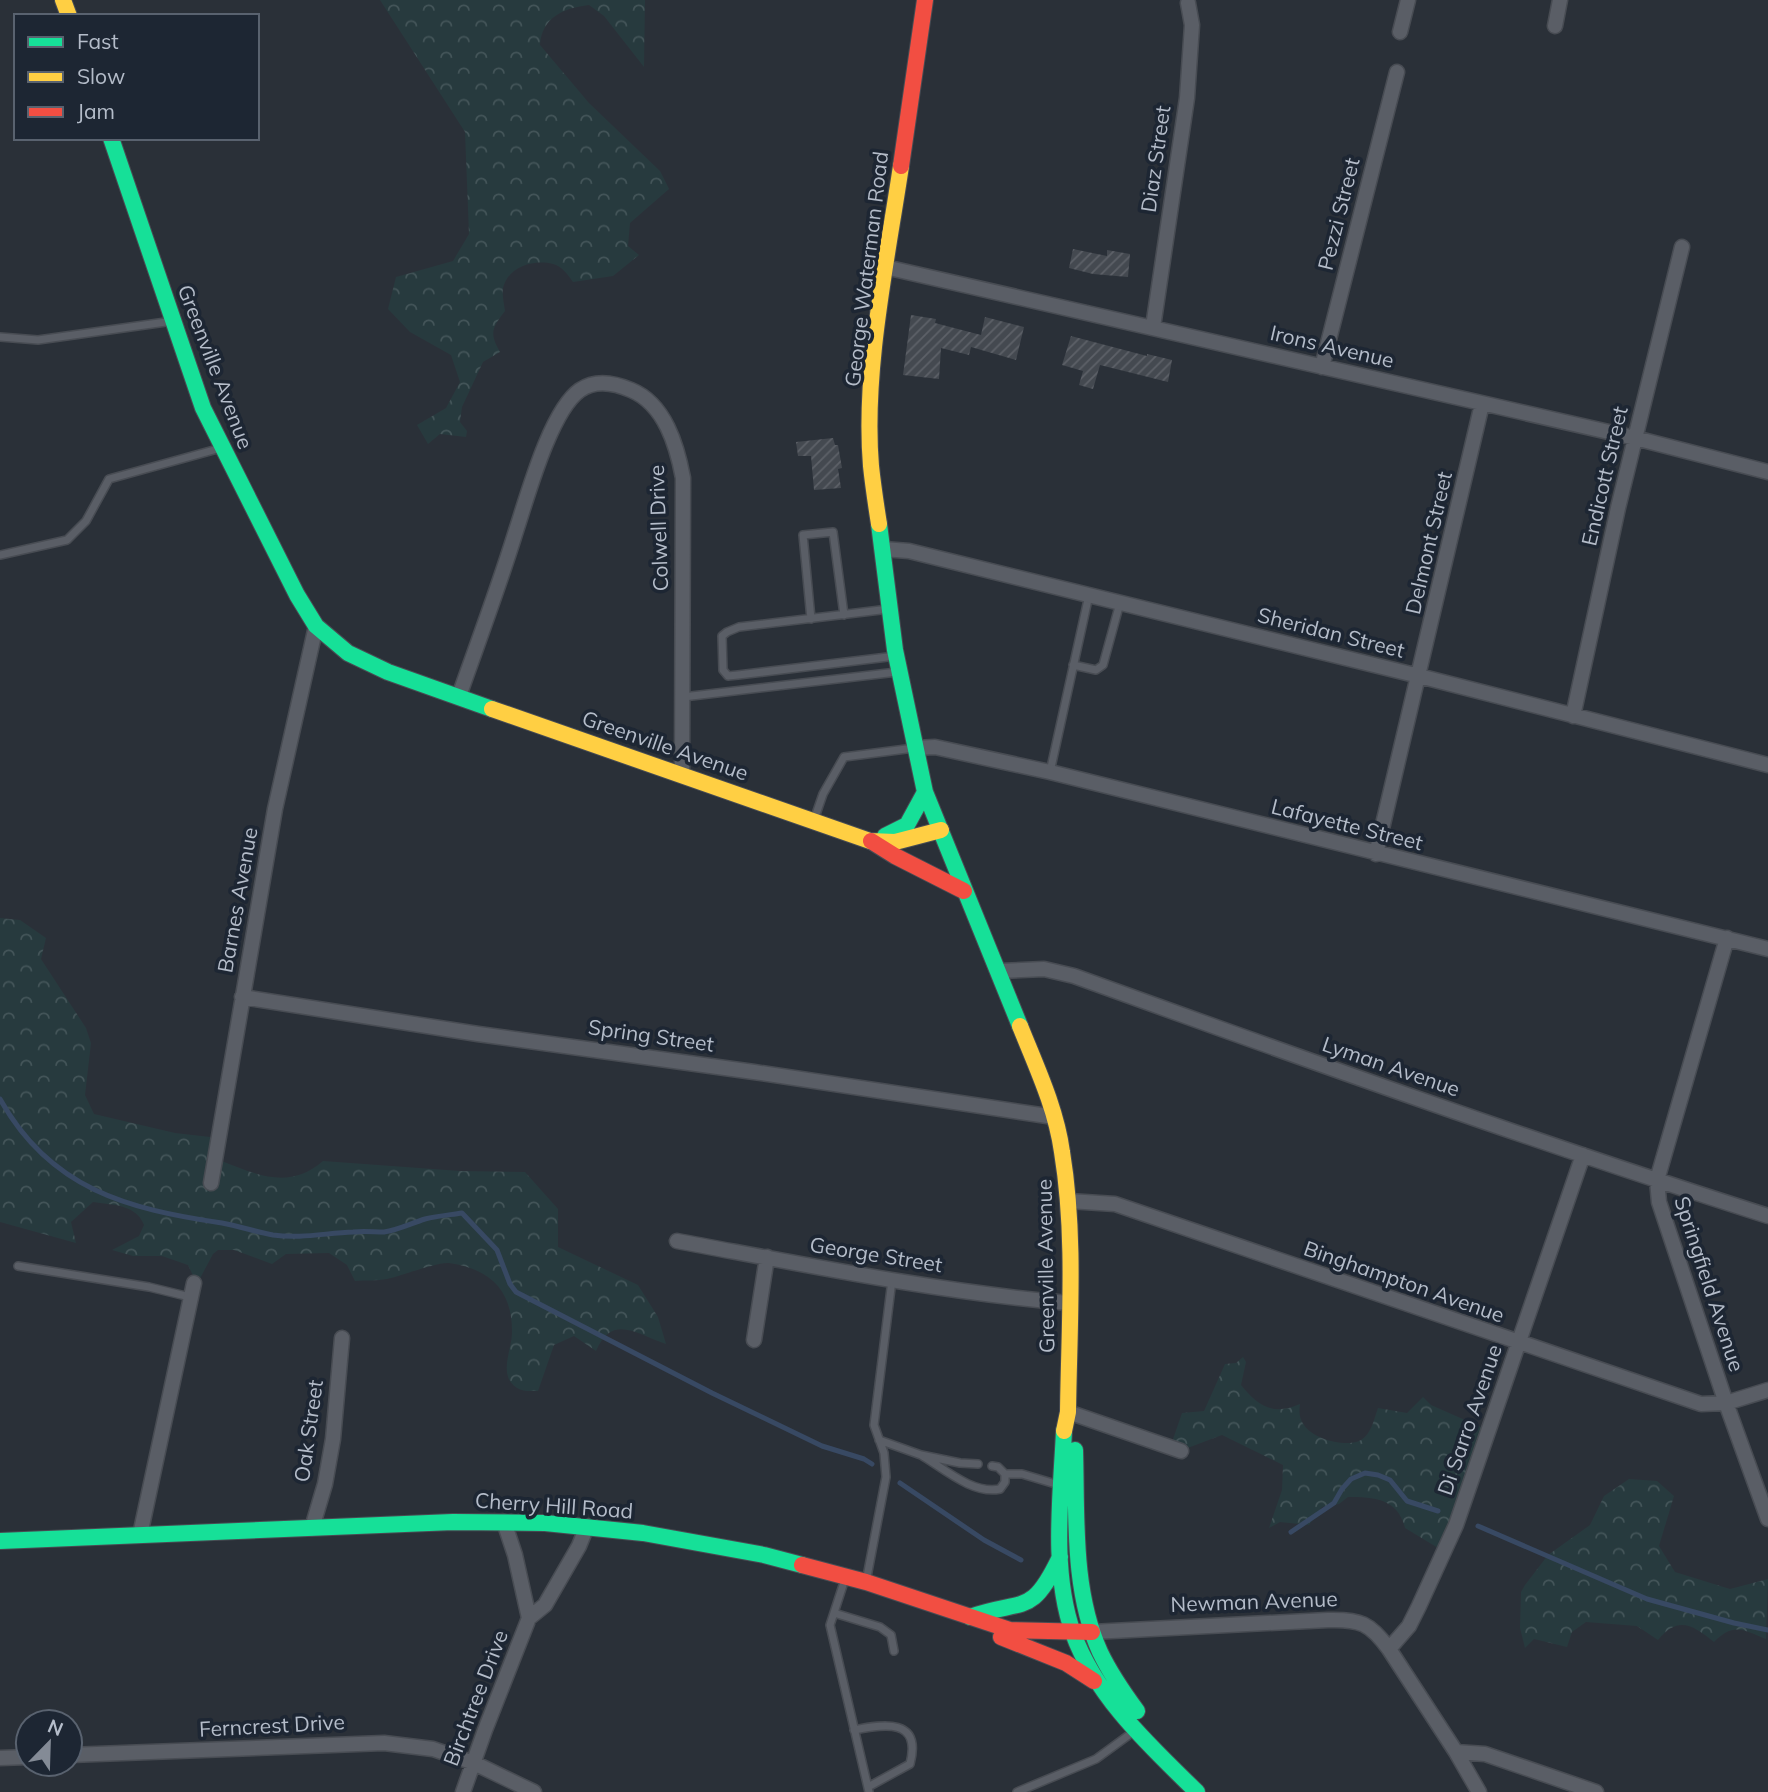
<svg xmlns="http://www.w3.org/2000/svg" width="1768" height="1792" font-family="Mulish,sans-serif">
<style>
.forest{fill:url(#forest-crowns)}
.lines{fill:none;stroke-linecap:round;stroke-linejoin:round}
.stream{stroke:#384963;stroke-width:5}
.building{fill:url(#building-hatch)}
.lane-casing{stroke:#484c53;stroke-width:10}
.street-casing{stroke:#484c53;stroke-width:17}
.fast-casing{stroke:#484c53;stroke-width:18}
.slow-casing{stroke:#484c53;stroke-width:18}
.jam-casing{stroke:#484c53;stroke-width:18}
.lane{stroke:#5a5e66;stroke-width:7}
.street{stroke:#5a5e66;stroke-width:14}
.fast{stroke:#16e098;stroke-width:16}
.slow{stroke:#ffcf43;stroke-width:16}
.jam{stroke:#f24e42;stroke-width:16}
.labels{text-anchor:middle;stroke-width:7;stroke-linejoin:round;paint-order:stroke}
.street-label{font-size:21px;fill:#b4bcc9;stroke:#1d2633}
</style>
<defs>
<pattern id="forest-crowns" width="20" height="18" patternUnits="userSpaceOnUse" patternTransform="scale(1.75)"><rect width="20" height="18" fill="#273a3e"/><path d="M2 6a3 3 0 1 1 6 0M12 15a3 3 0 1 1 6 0" fill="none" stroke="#445559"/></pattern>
<pattern id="building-hatch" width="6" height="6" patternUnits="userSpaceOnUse" patternTransform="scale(1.75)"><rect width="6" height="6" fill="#444950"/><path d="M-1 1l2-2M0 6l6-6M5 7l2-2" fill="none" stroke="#5d6168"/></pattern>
</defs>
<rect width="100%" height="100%" fill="#2a3038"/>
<path class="forest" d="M380 0H645L644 67 604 16 589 5C564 8 542 17 540 45L589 103 660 171 669 189 630 223 628 246 639 255 613 276 573 282C568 275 562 266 553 264 533 259 508 267 503 288 502 295 504 304 505 311 492 328 489 333 500 352L483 362 462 407 460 422 467 431 466 437 440 434 428 444 417 425 446 408 460 382 451 355 410 332 388 309 396 277 453 261 469 234 465 132Z
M0 918 20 920 46 938 41 959 86 1028 91 1043 85 1095 94 1114 175 1133 219 1138V1160C256 1174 288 1191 323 1161L460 1171 525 1172 558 1209V1247L638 1285 658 1317 666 1344C637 1334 612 1313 596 1351L574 1336 554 1345 538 1391C531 1391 523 1392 517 1388 498 1376 511 1352 512 1334 513 1291 491 1269 449 1263 436 1262 402 1276 387 1279 377 1281 365 1280 355 1281L347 1265 329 1253 286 1254 272 1264 234 1250H218L213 1254 197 1284 188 1265 162 1256H133L112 1250 139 1236 144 1225C136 1204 112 1205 93 1202L71 1222 76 1243 0 1222Z
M1243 1357 1246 1362 1241 1385C1258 1406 1273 1416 1300 1404 1299 1412 1299 1418 1304 1425 1313 1439 1344 1447 1359 1441 1371 1436 1374 1419 1378 1408L1407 1413 1423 1397 1431 1405 1490 1431 1443 1551 1405 1528C1398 1499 1375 1497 1348 1497L1339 1504 1322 1507 1309 1525 1280 1522 1269 1528 1282 1490 1283 1465 1222 1435 1185 1449 1171 1445 1182 1413 1204 1411 1225 1364 1236 1363Z
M1629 1479 1657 1481 1674 1496 1659 1546 1675 1572 1730 1589 1768 1579 1766 1639C1743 1630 1734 1622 1714 1642 1693 1625 1678 1615 1658 1640L1637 1626 1586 1622 1572 1632 1567 1647 1534 1639 1525 1648 1520 1628 1521 1592 1525 1585 1548 1555 1590 1525 1604 1496Z"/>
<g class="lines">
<path class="stream" d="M0 1099C50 1189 127 1209 222 1223 239 1226 256 1232 273 1235 300 1239 326 1233 353 1232 363 1231 374 1232 384 1232 398 1230 412 1223 425 1219 437 1216 449 1215 462 1213L497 1250 510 1284 516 1292 712 1393 822 1446 864 1459 872 1464
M900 1483 984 1540 1021 1560
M1478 1526 1647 1599 1734 1623 1768 1630
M1291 1532 1334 1503 1342 1489 1351 1479 1365 1473 1378 1475 1390 1480 1407 1501 1438 1511"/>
</g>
<path class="building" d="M1073 249 1107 256V250L1130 254 1128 277 1093 274 1069 268Z
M911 315 936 319 935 323 981 335 985 317 1024 327 1016 360 971 347 969 355 941 348 939 379 903 375Z
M1071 336 1147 356V354L1172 360 1168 382 1100 365 1093 389 1079 385 1083 371 1062 365Z
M833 438 835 445H838L842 468 838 469 841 488 814 490 811 456H798L796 442Z"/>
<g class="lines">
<defs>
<path id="lane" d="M0 337 38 340 173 321
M0 555 67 540 86 521 109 479 221 448
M889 609 739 627 727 632 722 636 723 670 728 676 738 675 896 656
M811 619 803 535 833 532 844 615
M1073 665 1096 670 1103 665 1120 603
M683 697 897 672
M1050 772 1089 595
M814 820 823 794 844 757 914 748
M18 1266 149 1287 190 1297
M879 1440 921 1455
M978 1464 960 1463 921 1455C943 1468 973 1495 1000 1489L1005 1482V1474L998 1467 992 1466
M1005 1474H1022L1059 1485
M845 1579 830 1625 869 1792
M866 1582 886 1477 884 1453 874 1425 892 1280
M834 1613 880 1627 891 1635 894 1651
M854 1730C884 1724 922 1718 910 1764L868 1787
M1017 1792 1096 1759 1133 1732"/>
<path id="street" d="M1555 26 1560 0
M1400 32 1408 0
M885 267 1635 438 1768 472
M1153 327 1187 98 1192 25 1188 3
M1322 367 1397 72
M883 549 909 551 1419 676 1768 765
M459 696C478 642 498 589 515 534 527 498 550 411 580 390 596 379 615 383 631 390 665 404 677 446 683 478L682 774
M1573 716 1618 508 1682 247
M915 748 935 747 1050 772 1768 949
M1376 854 1482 404
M1727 938 1657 1180 1659 1202 1726 1403 1768 1519
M1000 971 1044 969 1074 976C1304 1059 1535 1142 1768 1216
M242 997 478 1034 754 1072 1054 1117
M211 1183 275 809 316 626
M1069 1201 1115 1204 1701 1404 1726 1403 1768 1390
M677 1241C807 1265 938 1292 1069 1303
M754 1340 767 1257
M1068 1412 1181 1451
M504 1522 515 1555 529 1618
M312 1528 325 1484 333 1439 342 1338
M140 1535 194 1283
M1092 1632 1328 1620C1360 1619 1370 1623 1389 1649L1456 1752 1485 1754 1596 1792
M1389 1649 1409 1626 1419 1606 1456 1525 1583 1155
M1456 1752 1479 1792
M70 1755 384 1743 433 1749 474 1763 534 1792
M0 1758 28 1757
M463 1792 485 1730 529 1618 545 1605 579 1546 587 1526"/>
<path id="fast" d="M111 138 203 408 297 595 316 626 348 653 388 672 492 709
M879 524 895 650 925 792 1020 1026
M885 836 907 825 925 792
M1064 1431C1061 1496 1051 1570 1073 1633 1096 1697 1150 1746 1197 1792
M1075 1450C1077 1516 1072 1590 1100 1652 1110 1673 1123 1692 1137 1711
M0 1541 453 1522 545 1523 643 1533 764 1555 802 1565
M970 1617C1024 1598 1031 1618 1060 1557"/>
<path id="slow" d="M63 0 69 16
M879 524C876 505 873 485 871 466 863 371 887 260 901 166
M492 709 870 841 895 842 941 830
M1020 1026C1036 1066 1056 1108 1062 1152 1076 1237 1069 1326 1068 1412L1064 1431"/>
<path id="jam" d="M901 166 925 0
M871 841 895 856 964 891
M802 1565 866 1582 1010 1630 1092 1632
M1001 1637 1066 1663 1094 1681"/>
</defs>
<use href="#lane" class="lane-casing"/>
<use href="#street" class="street-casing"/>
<use href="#fast" class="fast-casing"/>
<use href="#slow" class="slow-casing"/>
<use href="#jam" class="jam-casing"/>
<use href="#lane" class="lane"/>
<use href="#street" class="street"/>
<use href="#fast" class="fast"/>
<use href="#slow" class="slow"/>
<use href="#jam" class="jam"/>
</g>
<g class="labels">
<g class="street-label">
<text transform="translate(1156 159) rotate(-82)" y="7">Diaz Street</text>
<text transform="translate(1339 214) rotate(-76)" y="7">Pezzi Street</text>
<text transform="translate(867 269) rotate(-83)" y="7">George Waterman Road</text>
<text transform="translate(1332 347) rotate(13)" y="7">Irons Avenue</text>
<text transform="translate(215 367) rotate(69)" y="7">Greenville Avenue</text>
<text transform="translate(1605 476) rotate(-77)" y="7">Endicott Street</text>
<text transform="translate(659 528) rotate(-92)" y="7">Colwell Drive</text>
<text transform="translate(1429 543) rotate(-77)" y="7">Delmont Street</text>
<text transform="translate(1331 633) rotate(14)" y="7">Sheridan Street</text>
<text transform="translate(665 746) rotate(19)" y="7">Greenville Avenue</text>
<text transform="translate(1347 825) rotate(14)" y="7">Lafayette Street</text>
<text transform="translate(238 900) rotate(-80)" y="7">Barnes Avenue</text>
<text transform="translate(651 1036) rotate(8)" y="7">Spring Street</text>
<text transform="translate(1391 1067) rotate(19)" y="7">Lyman Avenue</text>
<text transform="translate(876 1255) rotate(9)" y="7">George Street</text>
<text transform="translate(1046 1266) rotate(-91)" y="7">Greenville Avenue</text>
<text transform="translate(1404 1282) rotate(19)" y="7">Binghampton Avenue</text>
<text transform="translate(1709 1284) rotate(72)" y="7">Springfield Avenue</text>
<text transform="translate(1470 1420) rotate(-71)" y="7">Di Sarro Avenue</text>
<text transform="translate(309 1431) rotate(-82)" y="7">Oak Street</text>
<text transform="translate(554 1506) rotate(4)" y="7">Cherry Hill Road</text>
<text transform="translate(1254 1602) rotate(-2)" y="7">Newman Avenue</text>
<text transform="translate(476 1698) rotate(-69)" y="7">Birchtree Drive</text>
<text transform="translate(272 1726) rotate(-3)" y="7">Ferncrest Drive</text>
</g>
</g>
<rect x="14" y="14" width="245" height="126" fill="#1d2633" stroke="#59626f" stroke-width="2"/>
<rect x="28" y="37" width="35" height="10" fill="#16e098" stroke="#59626f" stroke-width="2"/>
<text x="77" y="49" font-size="21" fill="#b4bcc9">Fast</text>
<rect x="28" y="72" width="35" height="10" fill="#ffcf43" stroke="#59626f" stroke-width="2"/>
<text x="77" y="84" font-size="21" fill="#b4bcc9">Slow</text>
<rect x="28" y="107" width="35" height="10" fill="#f24e42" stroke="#59626f" stroke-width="2"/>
<text x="77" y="119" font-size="21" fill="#b4bcc9">Jam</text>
<g transform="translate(49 1743) rotate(23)"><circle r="33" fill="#1d2633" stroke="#59626f" stroke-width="2"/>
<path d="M0-5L12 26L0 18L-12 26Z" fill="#848b96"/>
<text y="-10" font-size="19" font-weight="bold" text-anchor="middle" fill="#b4bcc9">N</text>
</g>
</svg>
